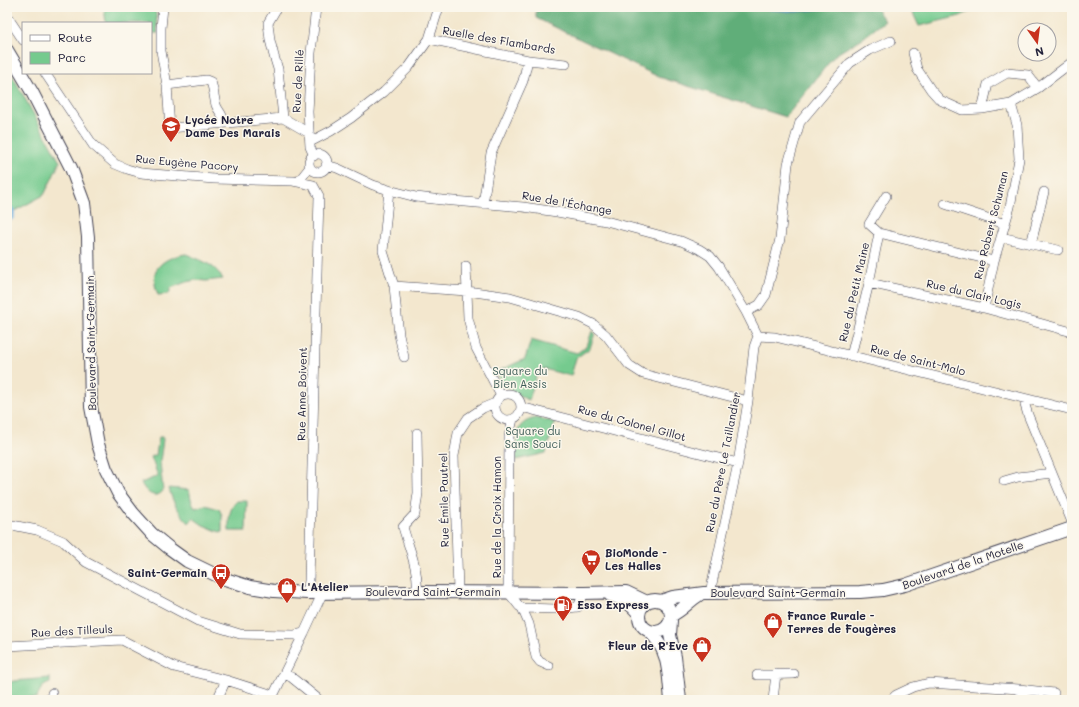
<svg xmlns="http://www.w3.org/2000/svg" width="1079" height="707" font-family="Mali,sans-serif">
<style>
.green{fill:#75ca8e;stroke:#4c7664}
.forest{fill:#60ae79;stroke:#41685a}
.water{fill:#6aaedf;stroke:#46688d}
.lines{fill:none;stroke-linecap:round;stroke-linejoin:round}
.river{stroke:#6aaedf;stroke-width:16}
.minor-casing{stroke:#414051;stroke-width:10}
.major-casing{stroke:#414051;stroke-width:14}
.minor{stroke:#fff;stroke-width:9}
.major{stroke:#fff;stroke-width:12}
.labels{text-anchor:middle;stroke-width:3;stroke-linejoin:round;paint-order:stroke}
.street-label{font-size:11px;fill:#22223b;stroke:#fbf7ec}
.poi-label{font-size:11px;font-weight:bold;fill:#22223b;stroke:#fbf7ec;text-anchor:start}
.park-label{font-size:11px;fill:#3f5d58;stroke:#fbf7ec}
</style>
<rect width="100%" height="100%" fill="#fbf7ec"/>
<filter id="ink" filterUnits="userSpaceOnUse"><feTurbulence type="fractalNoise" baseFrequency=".025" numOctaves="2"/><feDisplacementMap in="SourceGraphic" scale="8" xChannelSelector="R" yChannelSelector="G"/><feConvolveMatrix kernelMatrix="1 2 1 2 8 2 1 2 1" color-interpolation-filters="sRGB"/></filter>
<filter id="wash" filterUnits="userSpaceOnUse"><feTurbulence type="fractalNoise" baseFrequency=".012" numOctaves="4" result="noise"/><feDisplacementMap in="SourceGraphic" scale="16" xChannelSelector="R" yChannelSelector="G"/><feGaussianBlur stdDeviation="0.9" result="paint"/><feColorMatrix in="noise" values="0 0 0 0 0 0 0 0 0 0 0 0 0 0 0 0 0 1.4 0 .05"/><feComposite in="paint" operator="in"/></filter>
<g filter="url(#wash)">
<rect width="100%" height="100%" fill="#f3e7ce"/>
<path class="green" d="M104 7H155L158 33H151V23H106Z
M910 7H981L960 16 919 26Z
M7 66 60 162 44 195 7 215Z
M186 254C200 260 215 264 223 279L206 281 196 280 186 282 171 288 169 294 158 295C157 291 155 287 155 283 151 264 171 256 186 254Z
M592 331 595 333 590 348 576 358 571 376 544 369 537 374 529 400C515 395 503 385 496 372L525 359 531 340 577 353 587 346Z
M536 418 555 422 546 453 516 460 517 432C521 423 527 420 536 418Z
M159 437H162L163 439 160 462 163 491C154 501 145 491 141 483L158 476 151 457 156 455Z
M169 488 189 490 192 503 195 508 205 505 219 509 222 515V533L203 525 193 518 189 523C180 514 171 500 169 488Z
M237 501H247L246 531H229C229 519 228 510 237 501Z
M50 678V683C43 685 39 690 37 698H7V683L14 681Z"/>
<path class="forest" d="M536 7H715L722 10 747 8 821 9 824 7H875L885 21 863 38 835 55 786 117 659 77 536 18Z"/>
<path class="water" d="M715 7H824L821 9 796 12 747 8 722 10Z"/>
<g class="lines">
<path class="river" d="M7 213V214"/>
</g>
</g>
<g filter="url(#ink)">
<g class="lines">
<defs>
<path id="minor" d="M163 7 161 28V51L167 85 170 128 283 118 309 133
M275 11 268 23 270 40 274 56 278 69 283 118
M7 16 23 40
M429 39 528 60 566 64
M913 53 917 69 931 90 940 100 962 110 982 109 1011 104
M45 73 93 145 115 164 127 169 141 173 214 179 293 181 313 185 319 196 309 581 307 593
M167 85 206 80 211 82C214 90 214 98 216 105 219 113 223 113 224 123
M982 109 988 84 1007 73 1028 75 1038 88
M310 142 331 131 351 118 384 92 409 67 429 39 439 7
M309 163a9 9 0 1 1 18 0a9 9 0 1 1-18 0Z
M314 156 310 147 308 112 311 53 316 7
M326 165 337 168 373 185 389 190 416 197 442 200 523 207 557 212 606 221 681 241 699 249 710 256 719 267 746 312 758 336
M298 182 310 167
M389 190 383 251 394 286 399 335 404 357
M886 196 869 224 879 233 994 261
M483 204 491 153 523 81 528 60
M945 204 1005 224
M1001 237 1058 250
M1031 244 1044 192
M466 266 468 318 476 348 501 396
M869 283 984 308 1072 332
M394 286 467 291 510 297 579 317 593 324 606 335 629 365 643 374 748 401
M984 308 994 261 1010 207 1019 159 1017 125 1011 104 1038 88 1072 62
M746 312 759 305 766 295 780 239 788 164 800 122 850 63 870 50 891 41
M758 336 775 337 1072 410
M851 356 869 283 879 233
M495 407a13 13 0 1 1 26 0a13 13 0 1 1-26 0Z
M1025 399V405L1028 415 1072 522
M521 407 738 463
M513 419 509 436 508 592 519 606 522 608 556 609 578 607 584 593
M417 433 418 493 415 514 403 527C409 549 419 569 417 592
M1004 481 1018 477 1052 473
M7 524 37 530 63 541 86 562 198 621 240 634 295 635 304 633
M458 592 454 456 458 433 468 418 483 408 495 403
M710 593 738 463 748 401 754 347 758 336
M522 608 529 624 536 657 540 662 549 666
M7 646 122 640 174 667 226 680 267 693 273 696
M284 674 291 677 317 698V700
M757 675 794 674
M1019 689 1021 700
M51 700 52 693
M217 700 226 680
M271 700 304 633 323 592
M773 700 776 674
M891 700 896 695 913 687 929 683 1019 689 1054 693"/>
<path id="major" d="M7 50 32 92 71 168 84 203 88 237 91 407 98 444 106 469 118 493 133 513 152 534 169 548 187 561 222 578 250 587 274 591 307 593 417 592 584 593 626 592 647 602
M610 595C624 599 630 603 639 614
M639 616a16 16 0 1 1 32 0a16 16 0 1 1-32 0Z
M661 601 673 597 704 593 860 592 883 590 905 585 1072 528
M672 615C682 611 689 601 699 595
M671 621 670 635 675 657 680 700
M649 631C670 651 668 673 671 700"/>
</defs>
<use href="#minor" class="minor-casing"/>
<use href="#major" class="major-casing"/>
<use href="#minor" class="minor"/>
<use href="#major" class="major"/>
</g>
</g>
<defs>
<symbol id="school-pin" viewBox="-11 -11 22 30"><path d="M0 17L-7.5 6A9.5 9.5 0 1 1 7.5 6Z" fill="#c8321e" stroke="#fbf7ec"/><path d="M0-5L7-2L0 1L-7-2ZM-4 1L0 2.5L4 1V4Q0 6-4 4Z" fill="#fff"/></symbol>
<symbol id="supermarket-pin" viewBox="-11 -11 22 30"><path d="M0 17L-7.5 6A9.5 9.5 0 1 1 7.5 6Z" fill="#c8321e" stroke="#fbf7ec"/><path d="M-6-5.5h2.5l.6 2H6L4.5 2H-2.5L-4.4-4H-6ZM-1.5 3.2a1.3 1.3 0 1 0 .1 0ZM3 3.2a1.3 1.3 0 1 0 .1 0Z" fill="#fff"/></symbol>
<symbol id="bus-pin" viewBox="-11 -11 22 30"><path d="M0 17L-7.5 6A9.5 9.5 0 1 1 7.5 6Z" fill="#c8321e" stroke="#fbf7ec"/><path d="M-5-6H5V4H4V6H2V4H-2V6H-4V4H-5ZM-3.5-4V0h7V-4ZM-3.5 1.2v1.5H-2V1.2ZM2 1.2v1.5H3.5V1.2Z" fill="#fff"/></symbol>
<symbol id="shop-pin" viewBox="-11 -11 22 30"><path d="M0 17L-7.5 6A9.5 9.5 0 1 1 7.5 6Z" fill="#c8321e" stroke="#fbf7ec"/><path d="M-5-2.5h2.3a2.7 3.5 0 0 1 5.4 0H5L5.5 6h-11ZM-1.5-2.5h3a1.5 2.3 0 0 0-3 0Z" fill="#fff"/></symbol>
<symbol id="fuel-pin" viewBox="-11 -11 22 30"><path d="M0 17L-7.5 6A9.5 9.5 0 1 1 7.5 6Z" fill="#c8321e" stroke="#fbf7ec"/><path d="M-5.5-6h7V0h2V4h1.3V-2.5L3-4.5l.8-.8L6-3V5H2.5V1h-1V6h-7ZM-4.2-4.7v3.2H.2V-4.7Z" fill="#fff"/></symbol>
</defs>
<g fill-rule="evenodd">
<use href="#school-pin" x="160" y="115" width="22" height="30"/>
<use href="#supermarket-pin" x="580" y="548" width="22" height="30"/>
<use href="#bus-pin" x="210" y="562" width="22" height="30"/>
<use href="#shop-pin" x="276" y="576" width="22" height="30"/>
<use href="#fuel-pin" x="552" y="594" width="22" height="30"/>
<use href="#shop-pin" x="762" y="611" width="22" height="30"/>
<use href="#shop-pin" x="691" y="635" width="22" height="30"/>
</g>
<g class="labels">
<g class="street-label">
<text transform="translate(499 40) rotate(10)" y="4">Ruelle des Flambards</text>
<text transform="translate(298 81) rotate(-87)" y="4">Rue de Rillé</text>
<text transform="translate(187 163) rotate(5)" y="4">Rue Eugène Pacory</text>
<text transform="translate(567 203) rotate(10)" y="4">Rue de l'Échange</text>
<text transform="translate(991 225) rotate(-76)" y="4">Rue Robert Schuman</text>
<text transform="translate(854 292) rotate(-77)" y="4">Rue du Petit Maine</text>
<text transform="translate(974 294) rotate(13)" y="4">Rue du Clair Logis</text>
<text transform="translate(91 343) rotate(-91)" y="4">Boulevard Saint-Germain</text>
<text transform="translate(918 360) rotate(14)" y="4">Rue de Saint-Malo</text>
<text transform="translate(302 394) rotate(-89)" y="4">Rue Anne Boivent</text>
<text transform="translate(632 423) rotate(15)" y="4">Rue du Colonel Gillot</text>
<text transform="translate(723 462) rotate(-79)" y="4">Rue du Père Le Taillandier</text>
<text transform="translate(444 500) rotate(-91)" y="4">Rue Émile Pautrel</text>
<text transform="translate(497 517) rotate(-90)" y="4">Rue de la Croix Hamon</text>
<text transform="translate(963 565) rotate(-19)" y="4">Boulevard de la Motelle</text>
<text x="433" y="596">Boulevard Saint-Germain</text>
<text x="778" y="597">Boulevard Saint-Germain</text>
<text transform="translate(72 631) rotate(-3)" y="4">Rue des Tilleuls</text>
</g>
<g class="poi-label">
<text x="185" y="124">Lycée Notre<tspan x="185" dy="13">Dame Des Marais</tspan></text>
<text x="605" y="557">BioMonde -<tspan x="605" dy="13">Les Halles</tspan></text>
<text x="207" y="577" text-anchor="end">Saint-Germain</text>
<text x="301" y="591">L'Atelier</text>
<text x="577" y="609">Esso Express</text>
<text x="787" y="620">France Rurale -<tspan x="787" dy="13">Terres de Fougères</tspan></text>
<text x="688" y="650" text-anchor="end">Fleur de R'Eve</text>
</g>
<g class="park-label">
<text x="520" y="375">Square du<tspan x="520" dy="13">Bien Assis</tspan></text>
<text x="533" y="435">Square du<tspan x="533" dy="13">Sans Souci</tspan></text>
</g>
</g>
<rect width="1079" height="707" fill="none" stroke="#fbf7ec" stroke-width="24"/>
<rect x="22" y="22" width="130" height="52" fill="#fbf7ec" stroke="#a4a2a5"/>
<rect x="30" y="35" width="20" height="6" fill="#ffffff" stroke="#a4a2a5"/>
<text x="58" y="42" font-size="12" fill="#22223b">Route</text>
<rect x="30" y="52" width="20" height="12" fill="#75ca8e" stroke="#a4a2a5"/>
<text x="58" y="62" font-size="12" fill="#22223b">Parc</text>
<g transform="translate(1037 42) rotate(166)"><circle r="19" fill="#fbf7ec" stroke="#a4a2a5"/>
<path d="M0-3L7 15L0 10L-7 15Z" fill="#c8321e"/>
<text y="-6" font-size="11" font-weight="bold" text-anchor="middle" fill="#22223b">N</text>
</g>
</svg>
